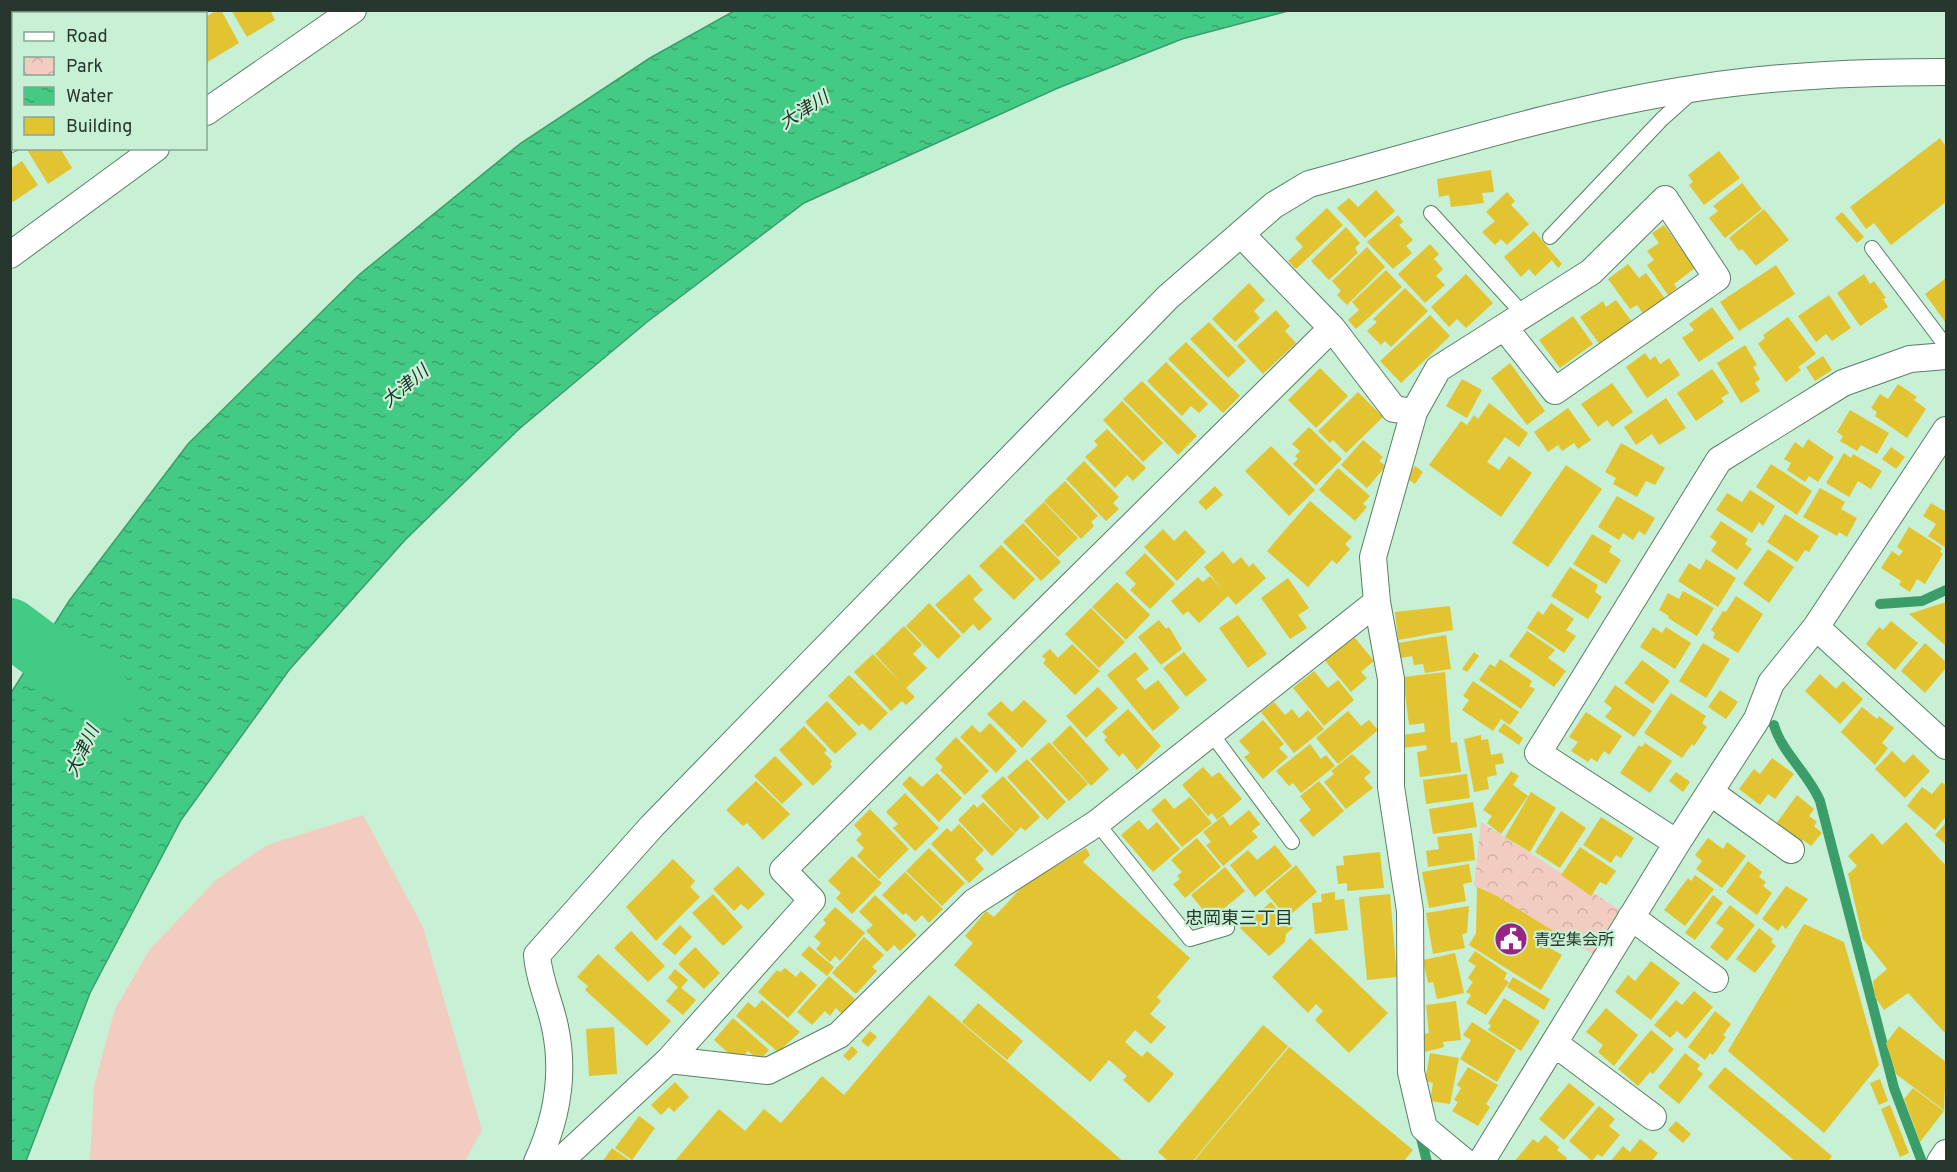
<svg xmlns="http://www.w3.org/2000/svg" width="1957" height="1172" font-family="Overpass,'Noto Sans JP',sans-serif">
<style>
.park{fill:url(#park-crowns)}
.pitch{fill:#f3ccc1}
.water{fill:url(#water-ripples);stroke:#3b9e6a;stroke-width:1.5}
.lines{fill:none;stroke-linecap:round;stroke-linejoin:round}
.stream{stroke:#3b9e6a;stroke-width:10}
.river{stroke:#43ca84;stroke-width:58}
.building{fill:#e2c331}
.lane-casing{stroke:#5a7f67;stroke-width:16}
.street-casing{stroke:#5a7f67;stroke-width:28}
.lane{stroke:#fff;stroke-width:14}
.street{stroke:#fff;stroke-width:26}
.labels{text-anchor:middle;stroke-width:4.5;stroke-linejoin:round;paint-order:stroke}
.poi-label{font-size:16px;fill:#28372d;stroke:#c7f0d5;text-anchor:start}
.water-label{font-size:18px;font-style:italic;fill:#1c3224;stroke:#c7f0d5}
.neighbourhood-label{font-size:18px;fill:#28372d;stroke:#c7f0d5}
</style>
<defs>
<pattern id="park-crowns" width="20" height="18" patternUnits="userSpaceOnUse" patternTransform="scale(1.5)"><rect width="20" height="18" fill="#f3ccc1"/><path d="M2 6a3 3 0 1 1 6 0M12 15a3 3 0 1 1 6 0" fill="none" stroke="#d0b0a6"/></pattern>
<pattern id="water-ripples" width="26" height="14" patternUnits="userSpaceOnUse" patternTransform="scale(1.5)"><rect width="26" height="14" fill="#43ca84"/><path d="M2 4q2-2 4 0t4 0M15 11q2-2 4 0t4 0" fill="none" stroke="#38a56c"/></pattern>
</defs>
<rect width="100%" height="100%" fill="#c7f0d5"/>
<path class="park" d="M1481 822 1620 910 1593 954 1474 886Z"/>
<path class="pitch" d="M363 815 423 927 482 1130 465 1161H90L94 1086 115 1009 150 949 216 880 267 845Z"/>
<path class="water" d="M734 11H1288L1182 39 1058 88 804 203 647 322 519 429 405 540 289 670 181 820 90 993 26 1161H11V693L69 601 188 444 360 274 521 143 650 58Z"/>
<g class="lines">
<path class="stream" d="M1880 604 1922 601 1946 590
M1774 725C1782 753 1809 774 1820 801L1894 1088 1922 1162
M1421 1138 1427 1162"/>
<path class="river" d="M10 627 104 697"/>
</g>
<path class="building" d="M31 10H84L80 14H33Z
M217 10H221L239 43 206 63V17Z
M231 10H270L275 20 247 37Z
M1940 138 1946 147V202L1891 245 1874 223 1866 229 1850 207Z
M26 148H60L72 168 48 184Z
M1719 151 1740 178 1704 205 1689 185 1693 182 1688 175Z
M22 161 38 185 13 202 10 199V169Z
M1491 170 1494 192 1482 193 1484 203 1451 207 1449 195 1439 197 1437 179Z
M1742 183 1762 209 1725 238 1709 218 1718 211 1713 206Z
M1376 190 1395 211 1365 238 1337 208 1349 198 1358 207Z
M1507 192 1515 201 1511 205 1529 224 1507 245 1501 239 1495 245 1482 232 1495 221 1486 212Z
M1327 208 1343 225 1296 269 1288 261 1303 247 1295 238Z
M1764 209 1789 240 1756 266 1742 249 1739 251 1729 238Z
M1842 212 1864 237 1857 243 1835 218Z
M1398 215 1403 222 1399 225 1413 240 1406 246 1412 253 1393 269 1367 242Z
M1664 225 1695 268 1674 284 1677 288 1668 295 1647 265 1654 260 1647 251 1659 243 1652 233Z
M1346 227 1360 243 1355 248 1358 253 1329 280 1311 261Z
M1534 231 1562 264 1558 268 1552 260 1535 276 1529 269 1521 277 1504 257Z
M1430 244 1439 254 1434 259 1443 269 1436 276 1445 285 1425 303 1398 274Z
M1367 247 1385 267 1347 305 1337 295 1341 291 1332 281Z
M1628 264 1639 278 1646 273 1666 300 1645 316 1637 305 1630 309 1608 279Z
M1776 265 1795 294 1739 331 1720 302Z
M1386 270 1402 287 1356 329 1348 320 1359 310 1352 302Z
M1466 274 1493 303 1466 328 1457 319 1449 327 1431 307Z
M1864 274 1870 284 1874 281 1886 298 1883 299 1888 307 1860 326 1837 293Z
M1946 278V323L1925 294Z
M1249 283 1265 300 1254 311 1260 318 1235 342 1212 319Z
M1405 288 1428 311 1391 347 1385 341 1381 345 1367 331 1377 322 1373 319Z
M1829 295 1851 328 1832 341 1826 334 1816 342 1798 316Z
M1616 300 1632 322 1600 345 1580 317 1603 301 1606 307Z
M1712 307 1734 338 1699 362 1682 338 1694 330 1689 324Z
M1276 310 1290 326 1285 331 1296 343 1263 374 1237 346Z
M1430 315 1450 336 1401 383 1380 361Z
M1573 316 1593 344 1560 368 1539 340Z
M1788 317 1816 354 1798 367 1801 370 1786 382 1758 344 1765 338 1763 335Z
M1209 322 1246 361 1228 378 1190 339Z
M1186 342 1240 396 1223 413 1168 359Z
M1745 345 1757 365 1753 367 1760 379 1755 383 1760 391 1741 403 1717 363Z
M1645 353 1650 360 1655 356 1660 364 1669 358 1680 375 1647 398 1626 367Z
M1823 356 1832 370 1815 381 1806 367Z
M1166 362 1208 404 1199 413 1191 406 1182 416 1147 381Z
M1510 363 1545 411 1527 425 1491 378Z
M1320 368 1348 396 1316 428 1288 400Z
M1712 369 1729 393 1721 398 1724 402 1696 421 1677 393Z
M1462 379 1482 390 1467 418 1446 406Z
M1142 381 1197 436 1178 455 1123 399Z
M1612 383 1633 412 1612 427 1607 420 1598 427 1581 404Z
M1898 384 1917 397 1914 400 1926 409 1907 438 1875 416 1877 412 1871 408 1880 394 1888 399Z
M1358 392 1383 417 1346 453 1333 440 1330 443 1318 431Z
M1666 398 1686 428 1659 445 1652 434 1636 445 1624 427Z
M1122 401 1163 443 1143 462 1103 420Z
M1489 403 1528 433 1519 447 1505 437 1487 462 1499 470 1509 456 1532 473 1501 517 1429 465 1461 421 1467 425 1474 415 1478 419Z
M1568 408 1591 440 1578 449 1574 443 1562 451 1558 445 1548 452 1534 432Z
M1850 410 1889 433 1877 454 1861 445 1857 451 1840 441 1843 436 1837 432Z
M1309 427 1342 459 1316 485 1293 464 1298 459 1295 456 1300 451 1292 444Z
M1107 429 1146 468 1133 481 1127 475 1115 488 1085 457 1098 445 1094 441Z
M1808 439 1834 457 1818 482 1809 476 1805 482 1787 470 1791 463 1784 459 1795 442 1803 448Z
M1363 440 1383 457 1379 461 1386 466 1367 488 1341 465Z
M1621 443 1665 468 1655 485 1646 481 1637 497 1613 484 1616 478 1605 472Z
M1271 446 1315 490 1289 516 1245 471Z
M1891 447 1905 457 1896 469 1882 459Z
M1844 453 1851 458 1853 454 1882 471 1871 489 1858 481 1849 497 1826 483Z
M1084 461 1119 497 1113 503 1119 509 1106 521 1066 479Z
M1771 464 1812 491 1797 515 1756 487Z
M1566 465 1602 489 1548 567 1512 543Z
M1415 466 1423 472 1415 484 1406 478Z
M1338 468 1370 496 1363 504 1367 507 1355 521 1319 490Z
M1065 481 1098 516 1091 522 1094 526 1081 539 1044 501Z
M1215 486 1223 495 1206 510 1198 502Z
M1820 488 1845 502 1841 509 1857 518 1847 537 1839 532 1837 536 1803 517Z
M1750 490 1775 506 1763 526 1759 522 1752 533 1716 510 1727 493 1742 502Z
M1617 496 1655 518 1645 535 1639 531 1633 540 1623 533 1619 540 1598 527Z
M1310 501 1352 537 1345 544 1350 549 1337 564 1332 560 1308 587 1267 551Z
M1044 502 1078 538 1058 557 1024 521Z
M1931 503 1946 512V548L1928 536 1936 524 1923 516Z
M1785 514 1819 536 1809 552 1805 550 1797 562 1767 542Z
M1721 521 1748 539 1745 544 1752 549 1737 570 1711 551 1717 542 1710 537Z
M1023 523 1061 562 1041 581 1003 542Z
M1909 527 1942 548 1940 552 1943 554 1925 584 1917 579 1910 592 1899 585 1901 581 1881 568 1892 551 1899 556 1903 551 1897 547Z
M1163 529 1174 541 1185 530 1206 552 1177 581 1144 547Z
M1592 534 1612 546 1609 552 1621 560 1606 584 1573 564Z
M1001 545 1035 579 1014 600 979 566Z
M1768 549 1794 567 1769 603 1743 584Z
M1223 551 1233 564 1241 557 1249 567 1253 563 1266 578 1236 605 1228 596 1199 623 1188 611 1183 615 1171 601 1198 577 1203 582 1210 576 1222 589 1204 567Z
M1145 553 1175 584 1150 609 1130 590 1136 584 1125 573Z
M1706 559 1736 578 1718 607 1678 581 1689 563 1700 570Z
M1570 567 1598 585 1595 592 1602 597 1588 619 1551 596Z
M969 574 983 590 973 599 992 619 979 631 973 624 963 634 935 605Z
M1288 578 1309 608 1298 615 1307 628 1290 639 1261 598Z
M1117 582 1150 615 1126 640 1092 607Z
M1683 591 1714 608 1697 636 1668 618 1669 616 1659 610 1668 593 1679 599Z
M1736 596 1763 614 1738 653 1713 638 1715 633 1711 630 1723 611 1726 612Z
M1946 602V646L1909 614Z
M929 603 961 636 938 659 906 626Z
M1551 603 1574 619 1566 630 1576 636 1564 653 1527 628 1538 611 1543 615Z
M1450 606 1453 630 1398 640 1395 612Z
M1091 608 1125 642 1099 668 1065 634Z
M1238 615 1267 654 1248 668 1219 628Z
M1159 620 1166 629 1169 627 1182 649 1161 665 1138 637Z
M1891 621 1918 643 1895 670 1866 644 1879 627 1883 630Z
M904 626 922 645 913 654 927 668 906 688 915 697 906 705 902 701 891 711 854 672 873 654 903 685 875 654Z
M1653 627 1662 633 1666 627 1691 643 1675 669 1640 647Z
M1527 631 1555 650 1548 658 1566 671 1554 687 1509 656Z
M1351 633 1374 661 1361 672 1367 678 1351 692 1322 657Z
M1446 635 1451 669 1425 673 1423 664 1414 665 1412 656 1401 658 1398 643Z
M1703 643 1730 659 1706 698 1679 681Z
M1925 643 1946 662V668L1925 693 1901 671Z
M1072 644 1100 671 1075 695 1043 663 1046 660 1042 656 1050 649 1058 658Z
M1135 652 1149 669 1136 679 1145 690 1158 680 1180 708 1153 731 1107 675Z
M1184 652 1207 680 1186 697 1163 668Z
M1474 652 1479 656 1467 672 1462 669Z
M1500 659 1532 681 1529 686 1535 689 1521 709 1479 680 1490 664 1495 667Z
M1642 660 1670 681 1653 704 1624 683Z
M1314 671 1328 688 1338 680 1354 700 1324 726 1293 688Z
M1445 672 1451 743 1457 742 1461 772 1420 777 1417 752 1427 750 1426 745 1403 748 1402 735 1425 732 1424 723 1409 725 1403 677Z
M1820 674 1836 689 1843 681 1863 699 1840 724 1805 691Z
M849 675 888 713 870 731 862 723 859 726 828 696Z
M1473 681 1519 712 1510 725 1501 719 1493 731 1462 710 1469 700 1463 696Z
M1615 685 1652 711 1634 737 1605 717 1612 708 1604 702Z
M1098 687 1118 708 1086 738 1066 716Z
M1720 690 1738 702 1726 719 1708 707Z
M1671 693 1706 716 1702 723 1707 727 1694 746 1692 744 1682 758 1644 733Z
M1024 700 1047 721 1022 748 987 714 1001 701 1012 712Z
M827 701 857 734 835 754 805 722Z
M1274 702 1285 715 1292 709 1299 718 1308 710 1324 729 1294 753 1261 712Z
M1862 707 1877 719 1879 716 1894 728 1882 743 1888 748 1875 765 1841 732Z
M1128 709 1161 746 1137 770 1123 753 1119 757 1104 740 1107 737 1102 732Z
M1348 711 1361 726 1369 720 1378 730 1338 764 1316 738Z
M1586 712 1622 736 1609 755 1604 751 1597 762 1591 758 1588 762 1571 751 1578 742 1569 737Z
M1263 720 1284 744 1279 748 1288 757 1263 779 1244 757 1250 753 1239 741Z
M990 723 1017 751 996 773 960 737 972 725 980 733Z
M1504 723 1523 738 1519 745 1498 731Z
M1070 725 1109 769 1091 786 1052 743Z
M804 726 827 750 824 753 832 761 830 764 832 767 813 786 779 750Z
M1481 735V740L1488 739 1491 755 1502 753 1504 763 1495 765 1497 775 1487 777 1489 789 1474 792 1464 739Z
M956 737 989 771 965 795 940 770 943 767 935 759Z
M1049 742 1088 784 1069 801 1030 759Z
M1645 743 1672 761 1650 793 1620 773 1639 745 1642 747Z
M1310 744 1321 759 1326 755 1335 766 1301 793 1293 783 1289 786 1276 771Z
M1892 751 1904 763 1913 754 1930 771 1905 798 1875 769Z
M1352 754 1371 772 1364 778 1373 788 1346 809 1324 782 1334 774 1331 771Z
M775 756 803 784 782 804 754 776Z
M1772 758 1794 774 1775 799 1768 794 1760 805 1739 789 1754 769 1760 774Z
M1027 759 1066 802 1047 820 1007 777Z
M1203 767 1212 777 1219 772 1242 799 1217 820 1212 813 1208 816 1182 785Z
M1511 771 1519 776 1513 785 1528 796 1501 834 1487 823 1492 816 1483 810Z
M1676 772 1690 782 1683 792 1669 781Z
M937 773 962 798 939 822 902 784 910 776 922 787Z
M1467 774 1470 798 1426 804 1423 780Z
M1003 776 1040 817 1025 831 1021 827 1015 833 981 796Z
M756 781 790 814 763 840 747 823 743 826 726 810Z
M1319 781 1344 811 1313 837 1299 820 1311 810 1300 796Z
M1942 782 1946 786V816L1935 830 1907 806 1922 787 1932 794Z
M1531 792 1556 808 1530 852 1505 837Z
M905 793 939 828 915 851 893 828 898 824 886 812Z
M1797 795 1814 809 1809 816 1817 822 1814 826 1822 833 1811 846 1803 840 1800 844 1775 825Z
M1190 797 1212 823 1182 847 1151 810 1165 798 1174 809Z
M983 802 1015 834 992 856 958 820 974 804 977 808Z
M1473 802 1477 827 1433 834 1429 809Z
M870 809 909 849 879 879 857 856 864 848 856 840 862 834 854 825Z
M1249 810 1260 824 1252 831 1258 837 1223 866 1206 845 1211 842 1203 832 1223 816 1230 826Z
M1561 811 1586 828 1560 868 1535 852Z
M1601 817 1634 838 1621 858 1616 855 1611 863 1583 845Z
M1139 820 1148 830 1157 822 1180 849 1153 872 1121 835Z
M1906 822 1946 866V1034L1908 993 1884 1010 1875 997 1873 981 1887 969 1863 939 1848 874 1857 866 1848 856 1872 833 1882 845Z
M1946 823V842L1945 844 1935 835Z
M959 824 984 850 975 859 984 869 969 883 931 844 947 828 951 832Z
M1472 833 1475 860 1428 867 1426 851 1439 849 1437 837Z
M1197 838 1221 867 1185 898 1173 884 1180 879 1177 876 1182 872 1171 860Z
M1708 838 1723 849 1727 842 1746 856 1722 888 1696 869 1702 861 1695 855Z
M1275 845 1292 866 1255 897 1230 865 1248 850 1257 860Z
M1580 847 1616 871 1606 885 1600 882 1591 896 1561 875Z
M929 848 965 883 942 906 906 871Z
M1086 848 1090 855 1083 862 1190 958 1157 997 1161 1001 1150 1014 1166 1027 1151 1044 1135 1030 1125 1042 1142 1057 1147 1051 1174 1074 1149 1103 1123 1080 1127 1076 1109 1060 1090 1082 954 965 973 943 965 936 986 911 994 917 1025 884Z
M1380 852 1384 888 1347 891V883L1338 884 1336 866 1344 865 1343 856Z
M852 856 882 883 852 914 836 898 841 893 828 881Z
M673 859 695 881 690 887 700 897 656 941 626 907Z
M1748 861 1762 872 1759 877 1766 882 1763 886 1772 893 1757 915 1726 892Z
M1469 864 1472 882 1463 884 1466 901 1429 908 1422 872Z
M1296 865 1317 892 1291 914 1285 907 1281 911 1265 891Z
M738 866 765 894 748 910 741 904 734 911 713 889Z
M1225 867 1245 891 1222 910 1219 907 1208 916 1191 895Z
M905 872 943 909 929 923 922 915 915 922 906 913 903 915 882 895Z
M1695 875 1714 889 1685 926 1664 910 1688 878 1691 881Z
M1786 886 1808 899 1786 929 1782 925 1778 931 1762 919Z
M1477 887 1497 896 1555 932 1546 946 1562 955 1541 990 1469 945 1476 933Z
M1335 892V900L1344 899 1348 930 1315 934 1312 903 1322 902 1321 894Z
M713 894 743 927 723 946 692 913Z
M1390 894 1397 977 1367 980 1359 897Z
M875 895 917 935 900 951 894 945 887 952 866 931 873 925 859 912Z
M1713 895 1723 903 1695 940 1685 933Z
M1271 902 1293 928 1286 934 1285 942 1269 956 1240 928Z
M1730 905 1755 925 1727 961 1710 947 1724 929 1716 923Z
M1469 906 1467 933 1462 934 1465 948 1433 954 1426 913Z
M835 907 865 933 840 961 835 956 830 962 816 949 821 943 814 937 826 923 823 920Z
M1804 924 1844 942 1879 1065 1824 1133 1728 1051Z
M680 925 692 937 675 955 662 944Z
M1759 928 1773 939 1771 942 1776 946 1755 973 1736 959Z
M631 931 665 966 648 982 614 948Z
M864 937 884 955 872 967 877 971 856 994 832 973Z
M1310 938 1388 1013 1349 1053 1315 1020 1323 1011 1316 1004 1308 1013 1272 977Z
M809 946 834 967 827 976 801 955Z
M695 947 720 973 704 989 678 964Z
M1475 951 1507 973 1504 979 1509 982 1486 1015 1466 1003 1471 995 1466 992 1473 982 1468 978 1476 966 1468 961Z
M1455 953 1464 993 1437 999 1433 982 1428 983 1423 960Z
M598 954 671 1021 647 1046 585 990 588 986 577 977Z
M1651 961 1680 983 1651 1020 1615 992 1628 975 1635 981Z
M785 968 796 977 801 971 817 985 788 1018 758 992 777 970 780 972Z
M675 969 688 980 681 988 696 1000 683 1015 666 1001 678 987 668 978Z
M829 976 855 999 842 1014 836 1008 830 1016 825 1011 812 1025 797 1012Z
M1513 977 1550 999 1544 1010 1507 987Z
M1694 991 1713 1007 1686 1039 1677 1031 1670 1038 1654 1025 1676 1000 1682 1005Z
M929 995 1124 1162H674L719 1109 745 1131 764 1109 781 1123 822 1076 844 1095Z
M1504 998 1540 1021 1521 1051 1488 1030 1491 1026 1488 1023Z
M762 1000 800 1032 778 1052 736 1016 748 1002 755 1008Z
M1456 1001 1461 1040 1443 1042 1444 1047 1425 1052 1423 1034 1429 1033 1426 1005Z
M978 1003 1023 1041 1007 1060 962 1022Z
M1606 1008 1638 1035 1614 1066 1598 1052 1603 1045 1586 1032Z
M1715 1011 1731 1024 1723 1035 1726 1037 1713 1055 1710 1053 1705 1060 1688 1047Z
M733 1018 769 1050 759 1061 748 1051 738 1062 714 1040Z
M1472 1022 1516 1050 1497 1082 1460 1059 1471 1040 1463 1035Z
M1263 1025 1288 1046 1192 1162H1169L1158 1152Z
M1899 1026 1946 1062 1944 1110 1896 1074 1886 1043Z
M614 1027 617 1074 589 1076 586 1029Z
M1651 1030 1674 1049 1653 1074 1650 1072 1638 1086 1618 1069Z
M870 1031 877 1037 868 1047 861 1041Z
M852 1046 858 1052 849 1061 843 1056Z
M1289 1047 1413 1150 1403 1162H1193Z
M1430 1053 1459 1058 1450 1104 1430 1101 1433 1083 1425 1081Z
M1685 1053 1700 1065 1697 1069 1703 1074 1679 1104 1658 1087Z
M1468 1067 1498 1085 1486 1104 1490 1107 1478 1126 1452 1111 1458 1102 1454 1100 1461 1088 1457 1085Z
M1725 1067 1832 1156 1828 1162H1796L1708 1087Z
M1880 1079 1888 1101 1879 1105 1870 1083Z
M675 1082 689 1097 674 1112 669 1107 661 1115 651 1105Z
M1569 1083 1595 1104 1564 1140 1539 1119Z
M1913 1088 1944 1111 1920 1142 1904 1099Z
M1890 1105 1909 1153 1900 1157 1881 1109Z
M1599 1106 1615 1119 1609 1126 1620 1135 1602 1157 1598 1154 1592 1161 1569 1141Z
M639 1116 655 1128 632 1160 615 1148Z
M1676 1121 1691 1134 1683 1143 1668 1130Z
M1545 1135 1559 1147 1557 1150 1567 1158 1565 1162H1514L1533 1139 1538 1143Z
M1640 1139 1658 1153 1651 1162H1610L1623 1146 1630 1152Z
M612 1148 632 1162H602Z"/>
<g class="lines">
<defs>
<path id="lane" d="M1431 213 1524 315
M1550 237 1662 119 1691 93
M1872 248 1946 346
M1211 733 1292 842
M1097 823 1190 939 1227 928"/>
<path id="street" d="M108 10 110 14
M166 14 170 10
M206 112 353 10
M10 139 14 137
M1241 234 1332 328 1394 409 1414 412
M10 255 156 148
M1816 627 1946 746
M1710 792 1791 850
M1677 843 1538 753 1719 460 1843 383 1910 359 1946 356
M1631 917 1715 979
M1554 1043 1653 1117
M669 1060 768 1071 839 1035 974 902 1097 823 1377 602
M537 1162C557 1119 565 1074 555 1027 550 1002 539 981 537 955L652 826 1168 297 1274 205 1309 184C1437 149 1566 108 1697 88 1781 75 1862 72 1946 72
M559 1162 669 1060 812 900 783 870 1332 328
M1465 1162 1424 1128 1411 1072 1410 911 1391 787V679L1377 602 1373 557 1414 412 1438 369 1591 272 1665 199 1717 278 1555 391 1504 327
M1481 1162 1677 843 1757 719 1771 683 1816 627 1946 430
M1940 1162 1946 1153"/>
</defs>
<use href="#lane" class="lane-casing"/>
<use href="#street" class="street-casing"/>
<use href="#lane" class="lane"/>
<use href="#street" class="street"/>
</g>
<defs>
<symbol id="civic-disc" viewBox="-11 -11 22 22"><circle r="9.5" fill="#972583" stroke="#c7f0d5"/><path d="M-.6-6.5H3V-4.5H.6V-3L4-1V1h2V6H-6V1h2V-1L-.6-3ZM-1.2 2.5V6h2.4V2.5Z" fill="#fff"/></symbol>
</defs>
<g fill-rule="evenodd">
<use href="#civic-disc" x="1492" y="920" width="38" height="38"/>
</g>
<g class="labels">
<g class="poi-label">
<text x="1534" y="945">青空集会所</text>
</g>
<g class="water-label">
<text transform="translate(804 110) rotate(-32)" y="6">大津川</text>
<text transform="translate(405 386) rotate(-40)" y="6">大津川</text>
<text transform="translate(82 751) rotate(-65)" y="6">大津川</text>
</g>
<g class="neighbourhood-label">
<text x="1239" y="924">忠岡東三丁目</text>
</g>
</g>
<rect width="1957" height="1172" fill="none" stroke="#28372d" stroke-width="24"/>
<rect x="12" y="12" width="195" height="138" fill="#c7f0d5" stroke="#87a692" stroke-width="1.5"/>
<rect x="24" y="32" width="30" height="9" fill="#ffffff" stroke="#87a692" stroke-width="1.5"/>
<text x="66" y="42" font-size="18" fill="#28372d">Road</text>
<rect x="24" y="57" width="30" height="18" fill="url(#park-crowns)" stroke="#87a692" stroke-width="1.5"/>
<text x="66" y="72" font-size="18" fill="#28372d">Park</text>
<rect x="24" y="87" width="30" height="18" fill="url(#water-ripples)" stroke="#87a692" stroke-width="1.5"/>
<text x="66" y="102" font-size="18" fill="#28372d">Water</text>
<rect x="24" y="117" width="30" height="18" fill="#e2c331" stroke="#87a692" stroke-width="1.5"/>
<text x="66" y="132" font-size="18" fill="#28372d">Building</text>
</svg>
